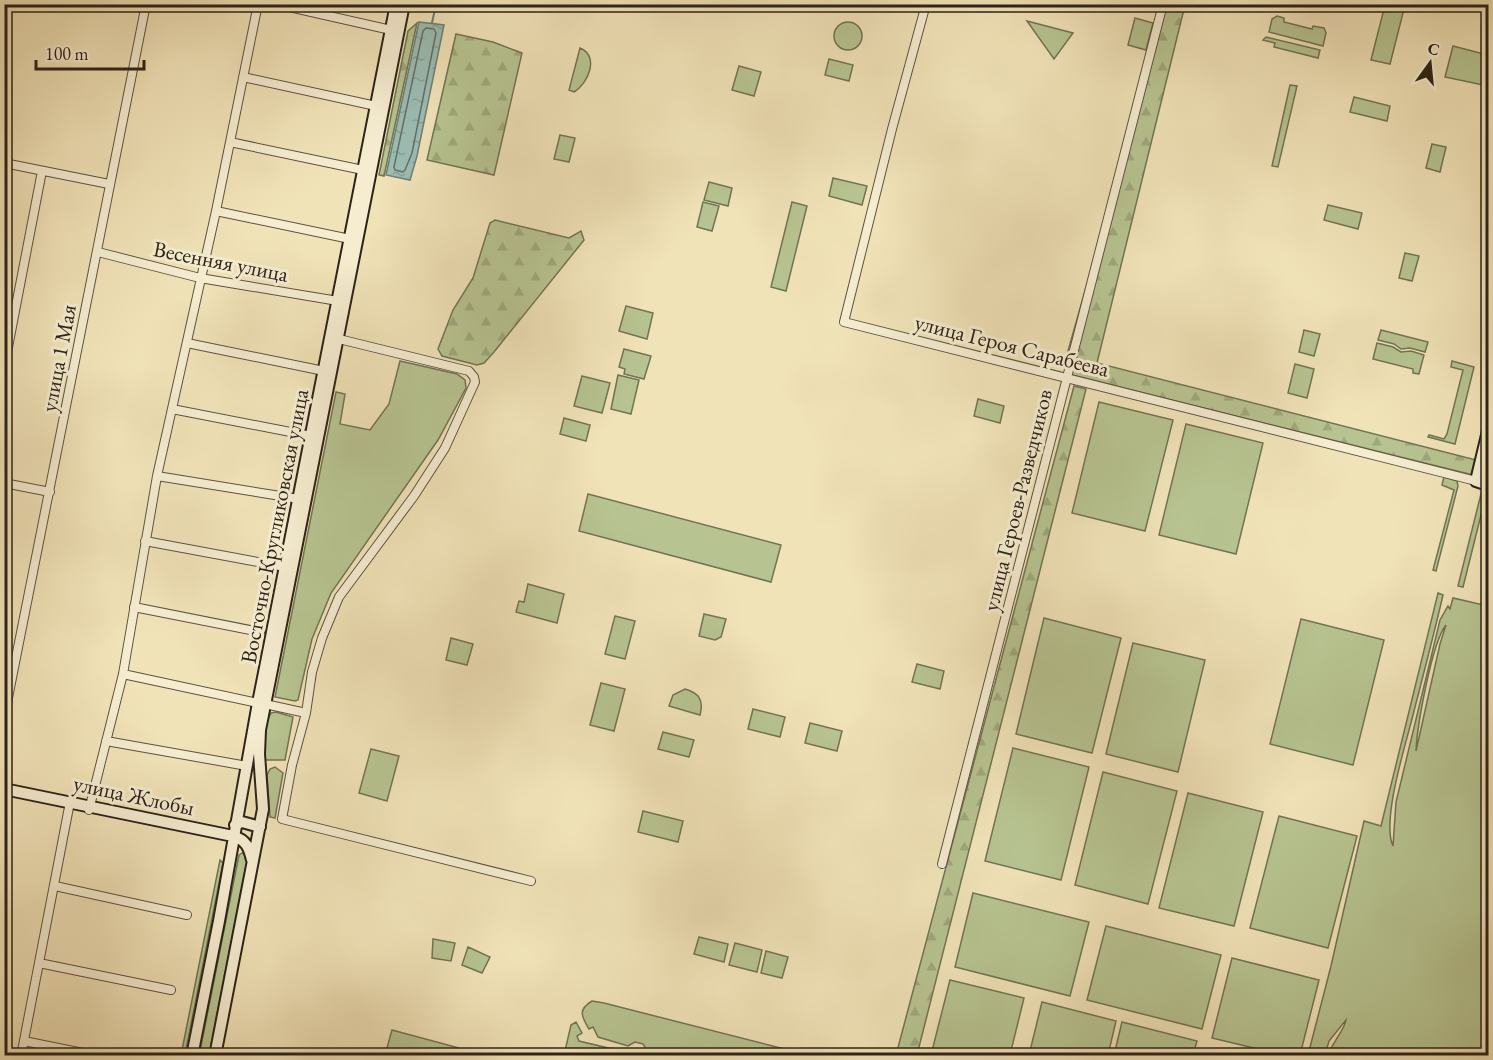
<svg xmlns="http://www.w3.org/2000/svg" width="1493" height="1060" font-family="'EB Garamond',serif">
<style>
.green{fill:#b7c491;stroke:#727454;stroke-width:1.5;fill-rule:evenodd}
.forest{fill:url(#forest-firs);stroke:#727454;stroke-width:1.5}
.water{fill:url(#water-ripples);stroke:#6f7f76;stroke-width:1.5}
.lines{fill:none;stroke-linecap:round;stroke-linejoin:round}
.shore{stroke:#647066;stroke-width:1.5}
.stream{stroke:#6f7f76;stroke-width:2}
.street-casing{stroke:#5d5340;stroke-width:10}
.secondary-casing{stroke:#2c2318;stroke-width:14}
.street{stroke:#f6edd1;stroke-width:8}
.secondary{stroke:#f6edd1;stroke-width:10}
.labels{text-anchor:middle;stroke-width:6;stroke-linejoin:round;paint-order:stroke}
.street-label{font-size:22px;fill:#2c2318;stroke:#f6edd1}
</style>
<defs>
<pattern id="forest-firs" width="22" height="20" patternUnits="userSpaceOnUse" patternTransform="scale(1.5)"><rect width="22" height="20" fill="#b7c491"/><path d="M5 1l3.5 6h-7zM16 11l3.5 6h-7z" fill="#9ea87c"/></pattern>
<pattern id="water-ripples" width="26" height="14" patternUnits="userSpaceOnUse" patternTransform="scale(1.5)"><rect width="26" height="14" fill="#9bbdb4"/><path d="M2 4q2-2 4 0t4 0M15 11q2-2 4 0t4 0" fill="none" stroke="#86a29a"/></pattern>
</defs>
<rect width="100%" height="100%" fill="#f1e3b8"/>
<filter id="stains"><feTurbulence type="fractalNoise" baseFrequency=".00333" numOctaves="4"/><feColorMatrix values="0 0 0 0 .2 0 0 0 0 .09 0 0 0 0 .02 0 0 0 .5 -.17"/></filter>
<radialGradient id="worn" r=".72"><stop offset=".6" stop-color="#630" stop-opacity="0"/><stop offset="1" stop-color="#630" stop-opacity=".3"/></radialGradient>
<path class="green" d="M1385 5H1405L1390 64 1371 60Z
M1277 16 1284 18V22L1312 29 1313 26 1324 28 1326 33 1323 46 1269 32 1272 19Z
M1135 18 1153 23 1146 50 1128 45Z
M1027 21 1073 33 1054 59Z
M834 36a14 14 0 1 1 28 0a14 14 0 1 1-28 0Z
M1266 37 1320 50 1318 58 1274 47 1275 43 1263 40Z
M1453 46 1488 55V86L1445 77Z
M580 48C600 56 588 84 574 92L569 90Z
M829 59 853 65 849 81 825 75Z
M739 66 761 72 754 96 732 90Z
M1290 85 1297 86 1278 167 1272 166Z
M1354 97 1390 106 1387 121 1350 112Z
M560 135 575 138 569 162 554 159Z
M1432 144 1446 147 1440 172 1426 168Z
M833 178 867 186 862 205 829 196Z
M709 182 732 188 728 206 704 200Z
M703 202 719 206 712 231 697 227Z
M792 202 807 206 786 291 771 287Z
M1328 205 1362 213 1358 229 1324 220Z
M1405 253 1419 256 1412 281 1399 278Z
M626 306 653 313 647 339 619 331Z
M1304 330 1320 334 1314 356 1299 352Z
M1381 330 1428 342 1425 352 1410 348 1401 349 1394 344 1378 340Z
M1377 343 1393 347 1401 352 1411 351 1424 355 1419 374 1413 373V369L1373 359Z
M624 349 651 356 644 379 624 374 625 369 619 367Z
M400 361 457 374 465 380 466 388 438 440 331 593 312 639 298 700 295 701 275 697 336 392 345 394 340 424 370 430 389 404Z
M1452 361 1474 367 1455 444 1428 437 1429 435 1444 439 1447 434 1463 370 1451 367Z
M1295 364 1314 369 1307 398 1288 393Z
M618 375 639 380 631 414 611 409Z
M582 376 610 383 602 413 574 406Z
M978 399 1004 406 1000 423 974 416Z
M1099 402 1173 420 1145 531 1072 513Z
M564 418 590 425 586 441 560 434Z
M1186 424 1263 443 1236 554 1159 535Z
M1444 477 1457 481 1458 486 1436 571 1433 570 1454 490 1442 485Z
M588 494 781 545 771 582 579 531Z
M1481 494 1486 495 1463 587 1458 586Z
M528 584 564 594 557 623 516 612 519 601 524 602Z
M1438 593 1443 595C1434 634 1424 672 1414 711 1407 741 1381 819 1393 846L1396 802 1440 620 1448 606 1450 609 1453 598 1488 606V1055H1328C1332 1043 1345 1029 1346 1020L1329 1041 1325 1055H1308L1331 966 1364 821 1381 826ZM1446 625 1440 644 1416 751C1417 726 1432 642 1446 625Z
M704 614 726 619 721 637 715 640 699 636Z
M615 616 635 621 625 659 605 654Z
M1044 618 1121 638 1092 753 1016 734Z
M1301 619 1384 640 1353 765 1270 744Z
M451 638 473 644 467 665 446 660Z
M1133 643 1205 660 1178 772 1106 754Z
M917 664 944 671 940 689 912 682Z
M601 683 625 689 614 731 590 725Z
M685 689C699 693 704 700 700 715L669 706 673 695Z
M753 709 785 717 780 737 748 729Z
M276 712 293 717 285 760H264C263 745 263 726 271 713Z
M810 723 842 731 837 751 805 743Z
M663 732 694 740 689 757 658 749Z
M1013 748 1089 767 1061 880 985 861Z
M371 749 399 756 387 801 359 793Z
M275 767 283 773 275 818 270 817 267 775 270 769Z
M1103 772 1177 791 1148 904 1075 885Z
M1188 793 1263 812 1234 926 1159 908Z
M643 811 683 821 678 842 638 832Z
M1279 816 1357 836 1328 948 1250 928Z
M242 853 248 856 209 1055 199 1056 239 855Z
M220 860 223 863 185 1055H181Z
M973 893 1089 922 1070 996 955 967Z
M1106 926 1221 955 1202 1029 1087 1000Z
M699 937 728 944 724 962 694 954Z
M433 939 455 943 451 961 432 958Z
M735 943 762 950 757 972 729 965Z
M468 947 490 957 482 973 462 965Z
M766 951 788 957 782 978 761 973Z
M1232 958 1319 980 1300 1055H1283L1212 1038Z
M950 980 1024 998 1010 1055H931Z
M592 1001 604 1003 796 1052 799 1055 692 1056 684 1053C672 1059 659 1053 647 1050L643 1044 635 1042 628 1046 598 1037 593 1027 589 1029C582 1017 577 1010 592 1001Z
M1042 1002 1116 1021 1108 1055H1029Z
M576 1022 582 1033 577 1036 579 1041 638 1055H564L571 1025Z
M1122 1022 1197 1041 1193 1055H1114Z
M392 1030 459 1048 457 1055H385Z"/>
<path class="forest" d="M1166 5H1185L1097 363 1476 460 1473 475 1071 375 1075 360 1066 358Z
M417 23 384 176 379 175 408 31Z
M456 34 493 42 522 53 494 175 427 160Z
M495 220 569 238 581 231 584 240 494 352 484 363 477 365 442 356 438 349 453 310 473 278 490 223Z
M1074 386 1086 389 917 1055H896Z"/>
<path class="water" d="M419 22 444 25 417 156 410 180 386 175Z"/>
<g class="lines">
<path class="shore" d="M426 28 434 29 436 33 412 153 405 170 403 172 395 170 394 167 423 31Z"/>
<path class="stream" d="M432 23 435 9"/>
<defs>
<path id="street" d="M276 4 391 30
M926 4 892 129 844 322 1476 481
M243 77 376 106
M230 142 363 170
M4 163 109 184
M216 211 350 239
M98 252 200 278 338 301
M339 339 469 371 474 377 475 382 445 448 414 496 339 597 322 638 312 672 306 713 292 765 282 819 531 881
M187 343 324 371
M4 368 42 171
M172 409 311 436
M157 476 299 499
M4 483 50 492
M145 541 285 567
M134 607 260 632
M123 674 258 703
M265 704 306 713
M4 718 146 4
M106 741 247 766
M89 810 123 674 157 476 216 211 258 4
M942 864 1163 4
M55 886 187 915
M39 963 171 990
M24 1041 98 1056
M21 1056 70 802"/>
<path id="secondary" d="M1488 431 1476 481 1488 485
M4 789 233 836C246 840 249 847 252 860
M235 825 242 822 260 827
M192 1056 219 921 258 703 396 4
M215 1056 263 809 259 754 260 730 404 4"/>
</defs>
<use href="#street" class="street-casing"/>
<use href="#secondary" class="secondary-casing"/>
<use href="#street" class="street"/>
<use href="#secondary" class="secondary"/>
</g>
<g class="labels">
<g class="street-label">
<text transform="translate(221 261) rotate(11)" y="8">Весенняя улица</text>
<text transform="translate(1012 345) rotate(14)" y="8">улица Героя Сарабеева</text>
<text transform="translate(58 358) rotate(-79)" y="8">улица 1 Мая</text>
<text transform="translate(1017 500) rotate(-76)" y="8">улица Героев-Разведчиков</text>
<text transform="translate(274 526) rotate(-79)" y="8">Восточно-Кругликовская улица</text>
<text transform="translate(134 795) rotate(12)" y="8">улица Жлобы</text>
</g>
</g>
<rect width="1493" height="1060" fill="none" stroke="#f1e3b8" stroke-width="24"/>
<rect x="6" y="6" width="1481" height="1048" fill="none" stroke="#2c2318" stroke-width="3"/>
<rect x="12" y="12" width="1469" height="1036" fill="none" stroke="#2c2318" stroke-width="1.5"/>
<g transform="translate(1430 63) rotate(15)" stroke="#f6edd1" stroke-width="4.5" paint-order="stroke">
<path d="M0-4.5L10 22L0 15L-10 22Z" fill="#2c2318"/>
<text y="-9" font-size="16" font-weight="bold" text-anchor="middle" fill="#2c2318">С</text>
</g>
<path d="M36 60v9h108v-9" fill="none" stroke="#2c2318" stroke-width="3"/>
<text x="45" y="60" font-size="18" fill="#2c2318" stroke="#f6edd1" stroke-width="4.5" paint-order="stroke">100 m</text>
<rect width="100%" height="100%" filter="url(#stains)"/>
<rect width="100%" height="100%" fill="url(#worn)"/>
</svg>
